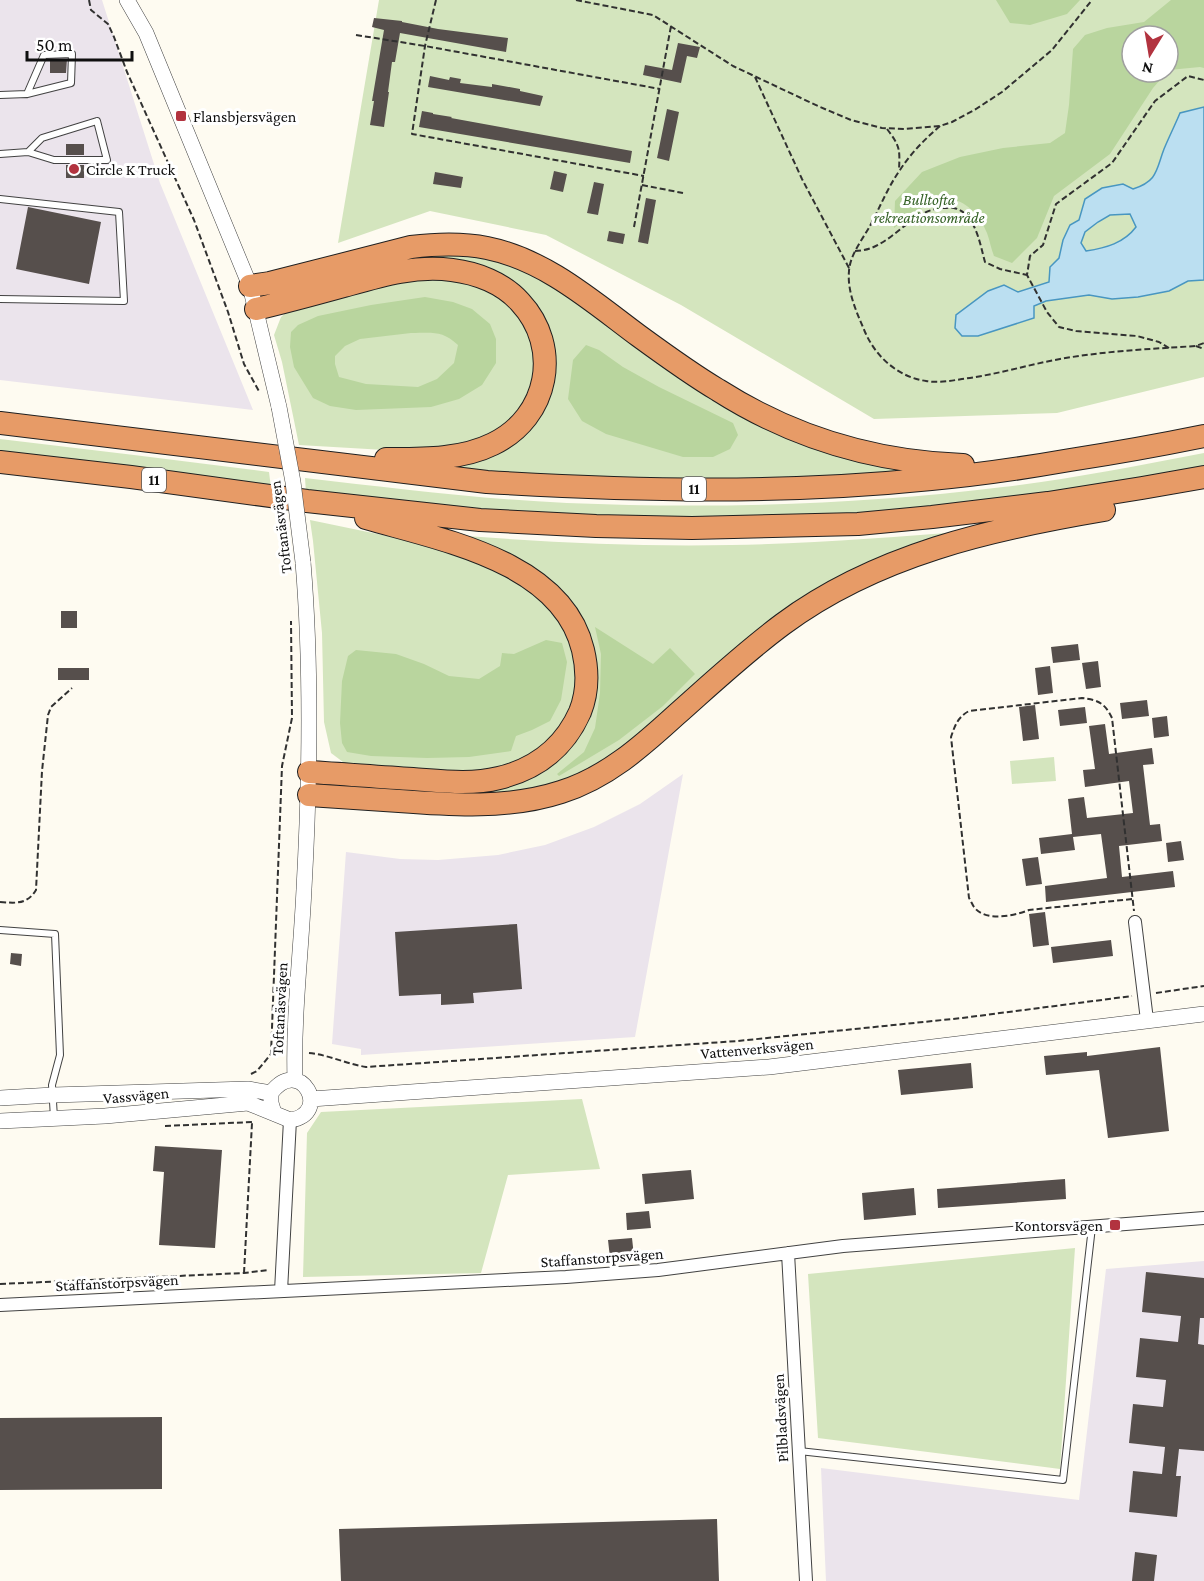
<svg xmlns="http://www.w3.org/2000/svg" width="1204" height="1581" font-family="'Crimson Pro',serif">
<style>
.industrial{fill:#ebe4ec}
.green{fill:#d4e5be;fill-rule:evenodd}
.forest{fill:#b9d59e;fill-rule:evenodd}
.water{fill:#bbdff1;stroke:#4896c1;stroke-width:1.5;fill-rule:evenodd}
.building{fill:#564f4c}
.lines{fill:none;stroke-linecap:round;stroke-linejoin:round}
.service-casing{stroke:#424242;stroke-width:8}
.minor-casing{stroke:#424242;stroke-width:14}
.tertiary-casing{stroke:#424242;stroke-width:16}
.motorway-casing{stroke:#202020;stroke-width:24}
.path{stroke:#313131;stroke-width:2;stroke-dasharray:6 3;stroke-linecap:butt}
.service{stroke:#fff;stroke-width:6}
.minor{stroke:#fff;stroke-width:12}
.tertiary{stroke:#fff;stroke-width:15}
.motorway{stroke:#e79b67;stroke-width:22}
.tertiary-bridge-casing{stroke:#424242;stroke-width:16;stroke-linecap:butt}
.tertiary-bridge{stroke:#fff;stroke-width:15}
.poi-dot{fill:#b2333f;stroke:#fff;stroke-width:2}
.labels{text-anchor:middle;stroke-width:6;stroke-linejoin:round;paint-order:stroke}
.shield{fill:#fff;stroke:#575757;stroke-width:1.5}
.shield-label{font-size:15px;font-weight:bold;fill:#0f0f0f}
.poi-label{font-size:16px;fill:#0f0f0f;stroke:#fff;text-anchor:start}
.park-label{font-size:16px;font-style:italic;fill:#346125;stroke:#fff}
.street-label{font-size:16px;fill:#0f0f0f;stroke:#fff}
</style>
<rect width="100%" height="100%" fill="#fefbf1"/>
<path class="industrial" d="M0 0H102L160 183 253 410 0 380Z
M683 774 635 1037 361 1055V1049L332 1044 346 852 400 859 438 860 498 855 545 845 594 827 640 804Z
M1204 1261V1581H826L821 1468 1079 1500 1106 1269Z"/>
<path class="green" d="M379 0H1204V377L1057 413 874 419 681 305 546 235 430 211 338 243ZM1132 36H1168V72H1132Z
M477 253 532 271 704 390 940 471 736 483 487 475 440 464 544 404 524 295 380 262 409 256Z
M423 278 458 279 494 293 518 313 532 340 536 371 527 398 509 423 471 444 402 451 299 445 282 362 274 335 281 317 290 309 372 289Z
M0 439 134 455 269 472 271 488 0 455Z
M1204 453V469L1082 491 829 518H561L306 493 305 478C392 488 479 499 567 503 712 509 858 505 1003 487 1070 479 1137 466 1204 453Z
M310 520 392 537 436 549 483 565 519 583 555 612 572 644 577 685 571 707 560 730 524 760 479 774 347 765 331 753 324 722 322 633 313 541Z
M973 531 898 553 666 715 587 774 510 796 381 793 382 785 521 781 595 674 592 641 577 611 452 535C545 542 638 547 731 545 811 544 892 537 973 531Z
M1054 757 1056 781 1012 784 1010 761Z
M582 1099 600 1169 508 1175 481 1273 303 1277 307 1133 321 1112Z
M1075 1248 1060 1469 818 1438 808 1274Z"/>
<path class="forest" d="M996 0H1080L1067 14 1030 25 1010 23Z
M1171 0H1204V68L1200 67 1169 70 1168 71V36H1132V72H1167L1153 88 1110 154 1054 196 1037 238 1012 263 994 256C991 249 990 241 987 233 980 215 963 196 942 199 930 200 904 221 894 228L895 201 922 172 960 157 1003 148 1050 143 1065 133 1069 105 1073 49 1085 35 1107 28 1144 22Z
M425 297 453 302 472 309 490 324 496 339V363L482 385 459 399 431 407 356 410 330 406 313 398 294 367 290 347 291 332 298 325 318 316 371 305ZM411 333C432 333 442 330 458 345L454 363 437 379 418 387 366 384 339 377 335 364V356L345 346 360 339Z
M586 345 599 350 623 367 659 387 733 423 738 435 730 449 713 457H683L606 434 582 421 568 399 573 360Z
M595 627 653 664 670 648 695 674 663 706 619 740 559 776 557 774 584 752 595 728 600 693 601 654Z
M546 640 562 643 567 662 561 700 550 721 532 730 516 736 511 751 469 757 427 758 371 756 347 752 342 743 340 723 342 681 348 656 356 650 396 654 424 664 449 676 479 679 500 666 502 653 514 654Z"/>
<path class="water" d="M1204 107V280L1188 281 1169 291 1138 297 1112 299 1089 295 1046 301 1034 306V318L978 336H962L955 328 956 315 988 291 1004 285 1018 292 1049 282 1050 267 1059 258 1063 240 1070 225 1079 220 1085 199 1102 188 1123 184 1133 189C1158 181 1156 170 1164 149 1169 137 1175 125 1180 113ZM1130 214 1136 227C1124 243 1106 248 1086 251L1081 243 1085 232 1098 222 1110 215Z"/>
<path class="building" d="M374 18 402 21V22L438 29 508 38 506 52 400 33 395 62H392L388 92H389L384 127 370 125 374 101H372L384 30 372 27Z
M678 43 700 47 697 58 687 56 681 83 643 75 645 65 672 70Z
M67 59 66 73H50V60Z
M430 76 449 80 450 77 461 79 460 83 492 87V84L520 89V91L543 96 540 106 428 87Z
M667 109 679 112 669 161 657 158Z
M422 111 433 113V114L452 117 451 118 632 151 630 163 419 127Z
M66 144H84V155H66Z
M66 165H84V178H66Z
M554 171 567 174 563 192 550 189Z
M435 172 463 177 461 188 433 184Z
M594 182 604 184 598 215 587 213Z
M646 198 656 200 648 244 638 242Z
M28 207 101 222 89 284 16 269Z
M609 231 625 234 623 244 607 241Z
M61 611H77V628H61Z
M1078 644 1080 660 1053 663 1051 647Z
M1098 661 1101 687 1086 689 1082 663Z
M1050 666 1053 693 1038 695 1035 668Z
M58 668H89V680H58Z
M1147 700 1149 716 1122 719 1120 703Z
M1035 705 1039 739 1023 741 1019 707Z
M1085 707 1087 723 1060 726 1058 710Z
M1167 716 1169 736 1154 738 1152 718Z
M1105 724 1109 754 1152 748 1154 764 1143 765 1150 825 1160 824 1162 841 1119 846 1122 877 1173 871 1175 887 1046 902 1045 886 1107 878 1101 834 1073 837 1075 850 1041 854 1039 838 1072 834 1068 799 1084 797 1087 818 1133 813 1129 781 1085 787 1083 770 1095 769 1089 726Z
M1181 841 1184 860 1168 862 1166 843Z
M1038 857 1042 884 1026 886 1022 859Z
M1045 912 1049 945 1033 947 1029 914Z
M517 924 522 989 473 993 474 1003 441 1005V994L399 996 395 932Z
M1111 940 1113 956 1053 963 1051 947Z
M11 953 22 954 21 966 10 964Z
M1160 1047 1169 1131 1108 1138 1099 1070 1046 1075 1044 1056 1087 1052V1056Z
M971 1063 973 1088 901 1095 898 1070Z
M155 1146 222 1150 215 1248 159 1245 164 1172 153 1171Z
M691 1170 694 1199 645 1204 642 1174Z
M1065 1179 1066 1199 938 1208 937 1189Z
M914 1188 916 1215 864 1220 862 1193Z
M649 1211 651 1228 627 1230 626 1213Z
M632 1238 634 1256 610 1258 608 1240Z
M1146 1272 1204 1278V1318H1200L1198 1344 1204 1345V1451L1179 1449 1176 1476H1181L1177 1517 1129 1512 1133 1471 1162 1474 1165 1447 1129 1443 1133 1404 1163 1407 1166 1380 1136 1377 1140 1338 1178 1342 1181 1316 1142 1312Z
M162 1417V1489L0 1490V1418Z
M717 1519 719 1581H341L339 1529Z
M1135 1552 1157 1555 1154 1581H1132Z"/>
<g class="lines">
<defs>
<path id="service" d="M0 95 27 94 71 83 72 54 44 55 27 94
M0 154 28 152 54 160H107L97 121 42 138 28 152
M0 199 119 212 124 301 0 299
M0 930 55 934 60 1055 52 1085 54 1118
M799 1451 1063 1480 1092 1227"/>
<path id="minor" d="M1135 922 1147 1020
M788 1253 806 1581
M281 1291 290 1120
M0 1305 566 1277 658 1270 843 1246 1204 1218"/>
<path id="tertiary" d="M127 0 146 33 250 286 279 407
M295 1080C293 1017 301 953 304 889 310 780 312 671 303 562
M0 1098 53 1095 248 1089 271 1093
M311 1099 769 1067 1204 1014
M0 1121 105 1116 248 1103 290 1120C333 1114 300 1054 271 1093V1103L274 1113"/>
<path id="motorway" d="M250 286 270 283 411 247C436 244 462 243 487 248 546 260 593 302 639 336 665 355 691 374 718 390 792 437 875 462 963 465
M256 309C286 302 315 294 344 286 379 276 414 265 452 270 477 273 503 283 520 302 562 347 549 417 493 444 461 460 421 459 386 459
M0 423 487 482C635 491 784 494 931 479 978 475 1024 468 1070 460 1115 453 1160 445 1204 436
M0 462 131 477 307 501 480 520 596 526 692 528 858 524 932 517 1048 503 1142 488 1204 477
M309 772C344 774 378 777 413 779 441 781 471 785 499 778 536 769 564 748 580 712 588 692 588 671 583 650 562 561 441 540 366 518
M309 795C339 797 369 799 399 801 452 805 509 809 561 792 606 778 641 747 676 715 711 684 745 652 783 624 876 555 991 529 1104 510"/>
</defs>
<use href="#service" class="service-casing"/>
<use href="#minor" class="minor-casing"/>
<use href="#tertiary" class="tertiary-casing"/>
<use href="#motorway" class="motorway-casing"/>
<path class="path" d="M89 0 91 10 108 24 114 37 127 72 194 220 228 312 244 364 260 393
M436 0 425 46 412 134 644 176
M576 0 653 15 733 66 820 107 851 120 882 128 904 129 940 126 952 122 976 109 1002 92 1052 50 1092 0
M356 35 425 46 660 89
M755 77 802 179 849 268
M940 126C925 139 911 153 900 170 888 187 880 207 870 226 862 240 850 255 849 271 847 292 857 313 865 332 876 357 898 377 926 381 938 383 950 381 962 379 995 375 1027 365 1060 359 1105 351 1150 349 1196 346L1204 343
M887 129C900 146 900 149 899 170
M642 185 683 193
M634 227 671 26
M855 251C891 251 909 208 945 208 948 208 951 207 954 208 976 213 980 245 985 262L1000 269 1027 275
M1196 346 1204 349
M1169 348 1159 342 1137 336 1076 331 1059 327 1047 312 1027 275 1030 256 1043 245 1056 204 1112 163 1155 101 1188 76 1204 80
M1132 899 1029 910C1014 916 985 922 974 907 972 904 971 901 969 898L951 737C955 725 958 717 969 711L1082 698C1098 700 1105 703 1112 718L1134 911
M0 902C15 903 27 905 36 890L42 771 48 715 51 707 72 688
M1156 993 1204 986
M309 1053C329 1055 347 1064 366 1067L738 1041 962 1018 1132 996
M271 1054H280
M251 1074 257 1071 271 1054 282 766 292 718 291 621
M165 1126 252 1122
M244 1273 252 1123
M0 1284 244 1273 268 1270"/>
<use href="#service" class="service"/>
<use href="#minor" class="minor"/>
<use href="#tertiary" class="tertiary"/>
<use href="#motorway" class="motorway"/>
<defs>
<path id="tertiary-bridge" d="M279 407 293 482 303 562"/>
</defs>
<use href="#tertiary-bridge" class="tertiary-bridge-casing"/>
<use href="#tertiary-bridge" class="tertiary-bridge"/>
</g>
<g class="poi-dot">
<rect x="175" y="110" width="12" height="12" rx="3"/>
<circle cx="74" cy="169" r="6"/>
<rect x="1109" y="1219" width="12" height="12" rx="3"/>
</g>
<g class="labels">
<g class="shield">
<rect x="142" y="468" width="24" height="24" rx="4.5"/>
<rect x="682" y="477" width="24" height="24" rx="4.5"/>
</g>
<g class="shield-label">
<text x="154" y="485">11</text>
<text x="694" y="494">11</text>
</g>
<g class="poi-label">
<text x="193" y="122">Flansbjersvägen</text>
<text x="86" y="175">Circle K Truck</text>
<text x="1103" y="1231" text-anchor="end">Kontorsvägen</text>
</g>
<g class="park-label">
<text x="929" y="205">Bulltofta<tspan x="929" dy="18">rekreationsområde</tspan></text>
</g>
<g class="street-label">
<text transform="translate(280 527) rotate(-97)" y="6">Toftanäsvägen</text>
<text transform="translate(279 1009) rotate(-87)" y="6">Toftanäsvägen</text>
<text transform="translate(757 1048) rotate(-5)" y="6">Vattenverksvägen</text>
<text transform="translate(136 1095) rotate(-5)" y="6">Vassvägen</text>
<text transform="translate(602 1257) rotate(-4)" y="6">Staffanstorpsvägen</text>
<text transform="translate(117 1282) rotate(-3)" y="6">Staffanstorpsvägen</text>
<text transform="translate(780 1418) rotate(-93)" y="6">Pilbladsvägen</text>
</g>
</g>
<g transform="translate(1150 54) rotate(191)"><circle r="28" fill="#ffffff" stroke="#9f9f9f" stroke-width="1.5"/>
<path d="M0-4.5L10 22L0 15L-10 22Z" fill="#b2333f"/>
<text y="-9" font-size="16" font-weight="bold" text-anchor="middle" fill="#0f0f0f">N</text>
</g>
<path d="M27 51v9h105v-9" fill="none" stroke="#0f0f0f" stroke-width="3"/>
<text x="36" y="51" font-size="18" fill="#0f0f0f" stroke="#ffffff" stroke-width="4.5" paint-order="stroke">50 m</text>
</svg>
